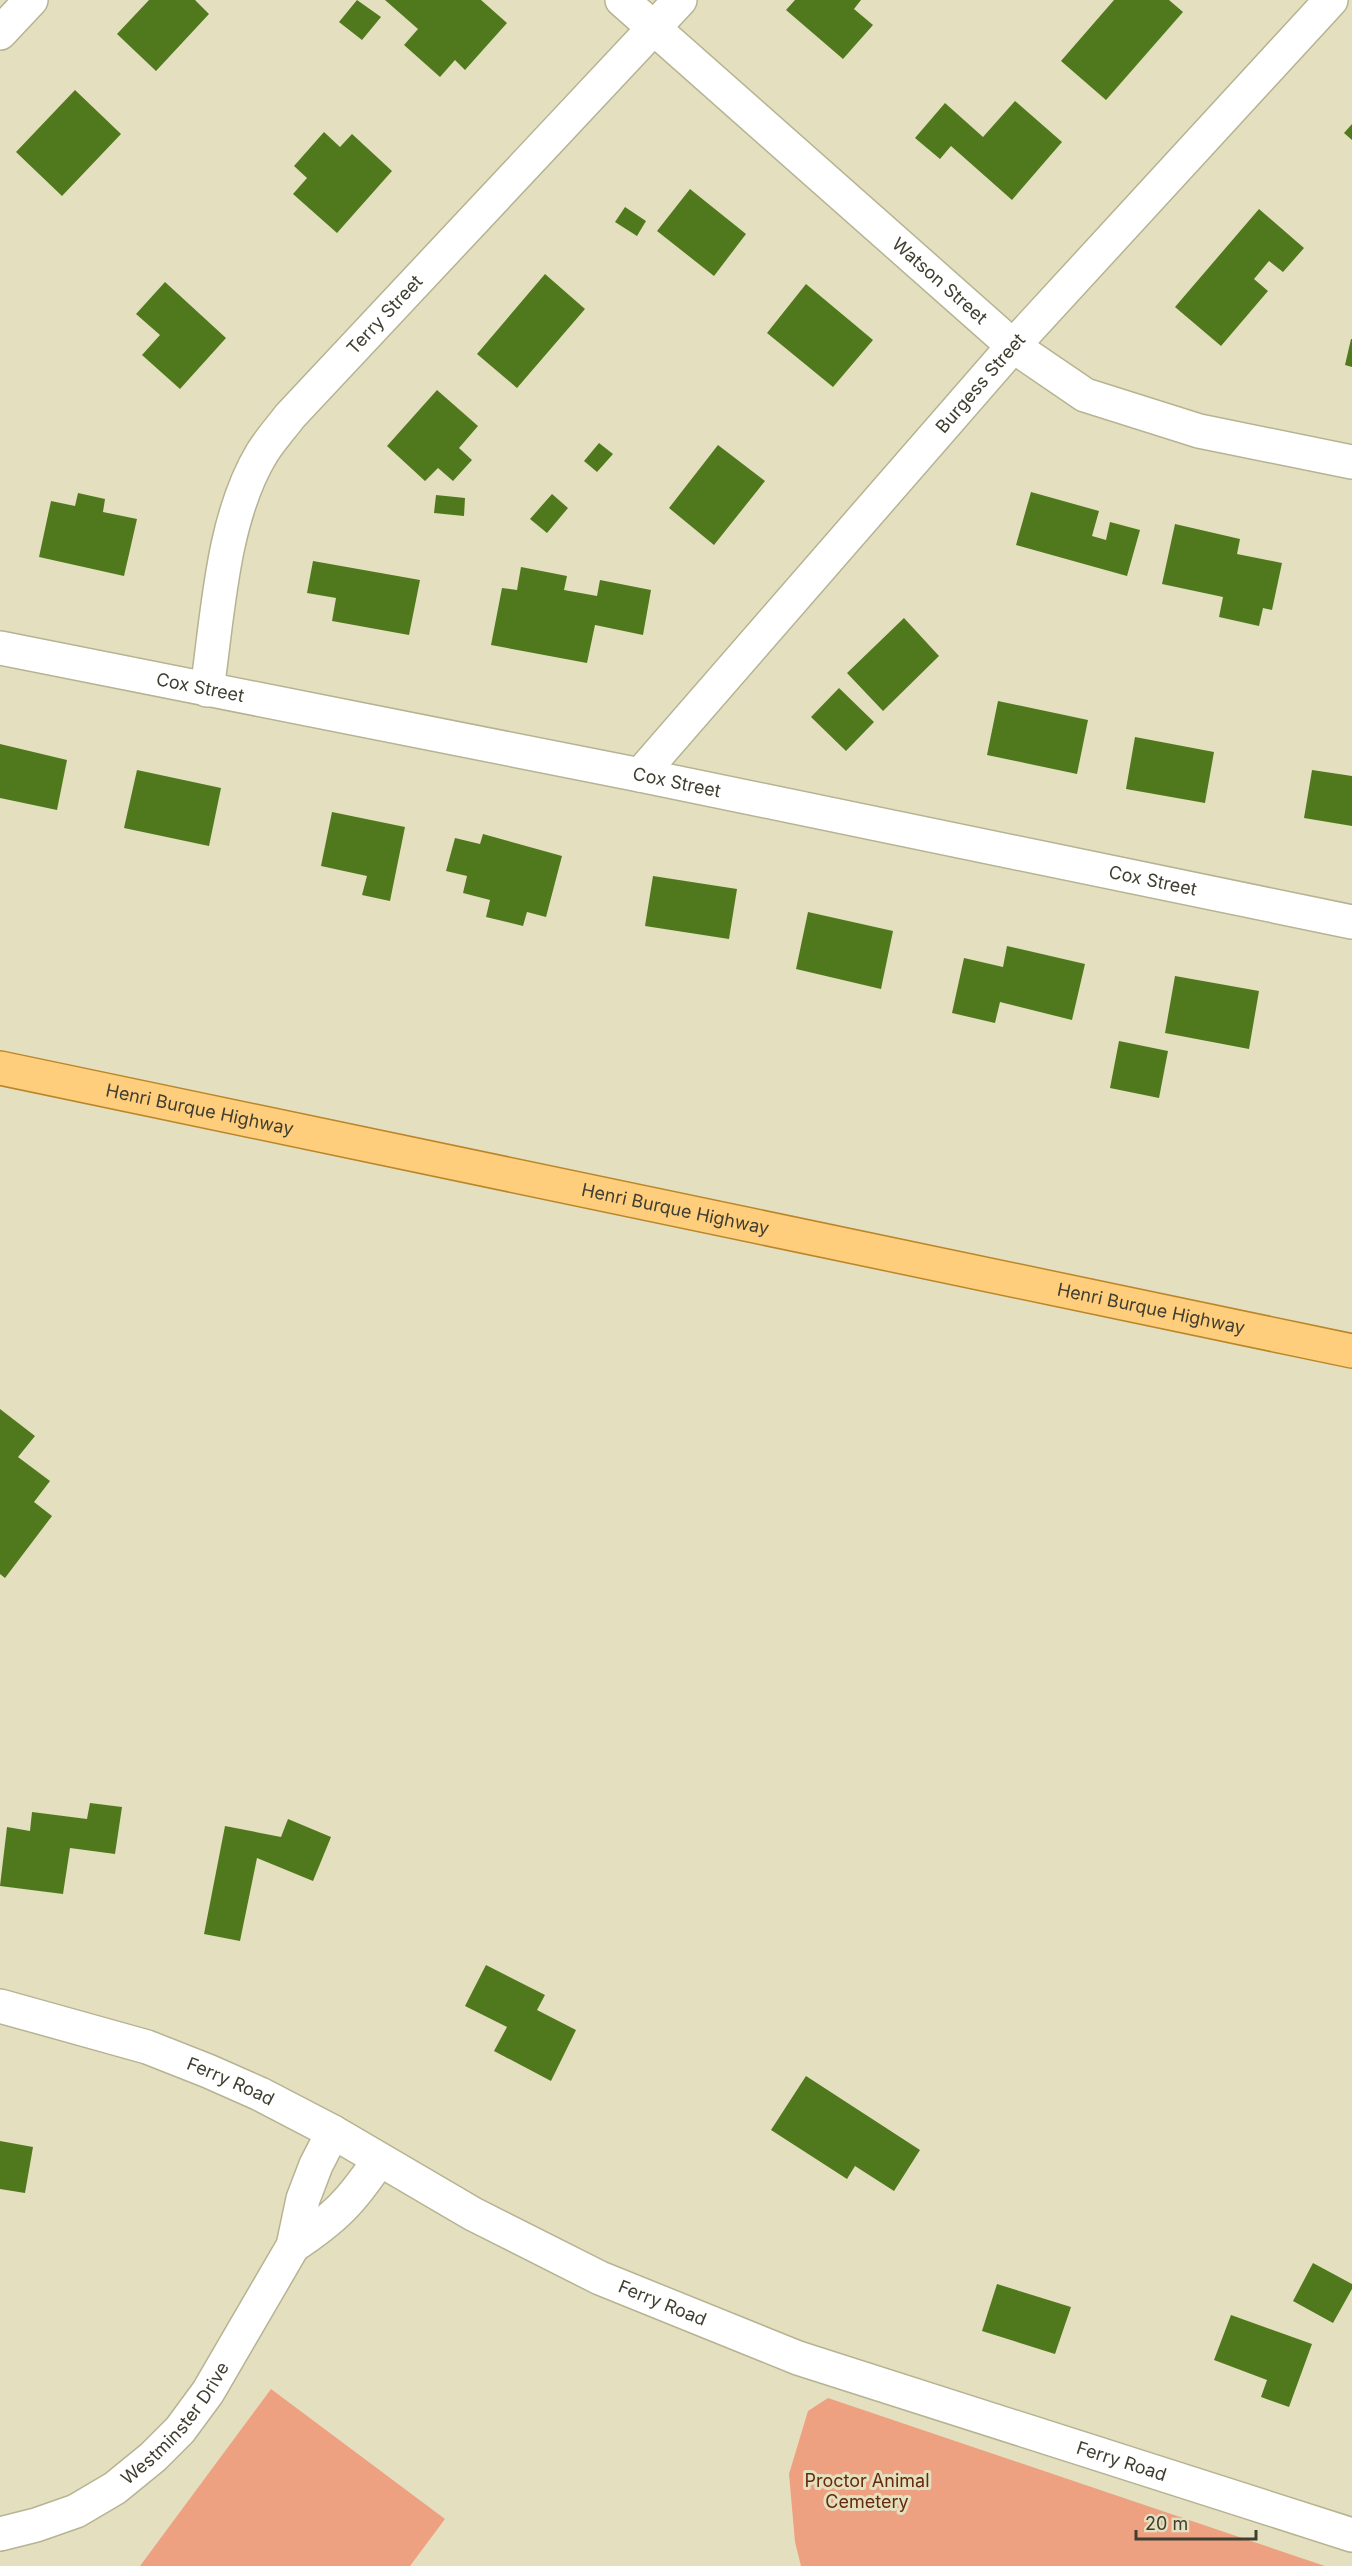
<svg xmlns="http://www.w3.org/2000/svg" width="1352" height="2566" font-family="Inter,sans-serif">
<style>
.green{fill:#eea180}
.building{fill:#50791d}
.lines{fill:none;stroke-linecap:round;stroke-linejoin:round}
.minor-casing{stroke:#b6b393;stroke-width:36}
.primary-casing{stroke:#bb862a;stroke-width:36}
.minor{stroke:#fff;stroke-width:33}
.primary{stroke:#fece7d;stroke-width:33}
.labels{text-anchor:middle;stroke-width:6;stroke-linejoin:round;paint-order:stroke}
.street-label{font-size:18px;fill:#3f3e30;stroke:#e4e0bf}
.park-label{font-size:18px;fill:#652a0b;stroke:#e4e0bf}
</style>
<rect width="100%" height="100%" fill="#e4e0bf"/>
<path class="green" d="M271 2389 445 2519 410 2566H140Z
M828 2398 1325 2566H801L795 2542 789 2474 808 2411Z"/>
<path class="building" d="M149 0H195L209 14 156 71 117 34Z
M357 0 381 17 362 40 339 22Z
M385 0H481L507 23 465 70 455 60 440 77 404 45 418 29Z
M795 0H861L854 9 873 25 843 59 786 10Z
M1114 0H1169L1183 12 1106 100 1061 61Z
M75 90 121 134 62 196 16 152Z
M1015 101 1062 142 1012 200 951 146 940 159 915 138 945 103 983 137Z
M1352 124V140L1344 133Z
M324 132 340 147 352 134 392 171 337 233 293 194 307 178 294 166Z
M690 189 746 234 714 276 657 231Z
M625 207 646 221 637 236 615 222Z
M1259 209 1304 248 1283 272 1269 261 1254 279 1268 291 1221 346 1175 307Z
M545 274 585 309 517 388 477 354Z
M165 282 226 338 180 389 142 355 160 335 136 314Z
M806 284 873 340 833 387 767 333Z
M1351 339H1352V367L1345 365Z
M437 390 478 426 459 448 472 460 453 481 438 468 425 481 387 446Z
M599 443 613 454 597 472 584 461Z
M718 445 765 481 714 545 669 508Z
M1031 492 1099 511 1092 536 1106 540 1110 522 1140 530 1127 576 1016 545Z
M78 493 105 499 103 512 137 519 124 576 39 557 51 501 75 506Z
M552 494 568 508 547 533 530 519Z
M436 495 465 498 464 516 434 513Z
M1175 524 1240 539 1237 554 1282 563 1272 610 1263 608 1259 626 1219 617 1223 597 1162 584Z
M313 561 420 580 409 635 332 621 336 598 307 593Z
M521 567 567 576 564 590 597 596 600 580 651 590 643 635 595 625 587 663 491 645 502 588 517 590Z
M904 618 939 656 883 711 847 673Z
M839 688 874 722 846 751 811 717Z
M998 701 1088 720 1077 774 987 755Z
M1135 737 1214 752 1205 803 1126 789Z
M0 744 67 760 57 810 0 798Z
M137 770 221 788 209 846 124 828Z
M1312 770 1352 776V826L1304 818Z
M332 812 405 827 390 901 362 895 367 876 321 866Z
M483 834 562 856 546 917 527 912 523 926 486 917 490 900 463 893 467 876 446 871 455 838 480 844Z
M653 876 737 889 729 939 645 926Z
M808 912 893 931 881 989 796 969Z
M1007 946 1085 964 1072 1020 1000 1002 995 1023 952 1013 964 958 1003 967Z
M1175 976 1259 991 1249 1049 1165 1033Z
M1119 1041 1168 1051 1159 1098 1110 1088Z
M0 1409 35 1436 18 1457 50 1481 34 1502 52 1516 5 1578 0 1574Z
M90 1803 122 1807 115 1854 70 1848 63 1894 0 1886 7 1827 30 1831 32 1812 87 1819Z
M288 1819 331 1837 313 1881 257 1858 240 1941 204 1934 225 1826 281 1837Z
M486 1965 545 1995 537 2010 576 2030 551 2081 494 2051 507 2027 465 2006Z
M806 2076 920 2150 894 2191 855 2166 847 2179 771 2130Z
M0 2141 33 2147 25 2193 0 2189Z
M1313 2263 1352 2284V2289L1333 2323 1293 2301Z
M997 2284 1071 2307 1055 2354 982 2331Z
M1231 2315 1312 2344 1289 2407 1261 2397 1267 2380 1214 2360Z"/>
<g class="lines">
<defs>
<g id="minor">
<path id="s1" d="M622 0 1013 346 1085 395 1199 431 1352 462"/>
<path d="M0 33 31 0"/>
<path id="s2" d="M0 648 640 775 1352 922"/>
<path id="s3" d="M207 690C218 614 222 519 262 453 270 440 281 428 290 416L680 0"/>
<path id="s4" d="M640 775 1013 346 1331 0"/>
<path id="s5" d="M0 2006 147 2047 208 2071 260 2094 333 2132 473 2214 600 2278 798 2358 1352 2535"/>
<path d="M293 2246C335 2218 351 2202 379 2160"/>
<path id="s6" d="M0 2534 36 2525 76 2511 115 2488 153 2457 180 2430 208 2392 293 2246 303 2199 316 2165 333 2132"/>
</g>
<g id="primary">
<path id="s7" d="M0 1068 1352 1351"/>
</g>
</defs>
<use href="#minor" class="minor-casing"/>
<use href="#primary" class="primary-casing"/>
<use href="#minor" class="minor"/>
<use href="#primary" class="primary"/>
</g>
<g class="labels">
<g class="street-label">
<text dy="6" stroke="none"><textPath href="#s1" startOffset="424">Watson Street</textPath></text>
<text dy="6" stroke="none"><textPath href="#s3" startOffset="430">Terry Street</textPath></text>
<text dy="6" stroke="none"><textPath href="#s4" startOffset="519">Burgess Street</textPath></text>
<text dy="6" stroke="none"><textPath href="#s2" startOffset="204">Cox Street</textPath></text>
<text dy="6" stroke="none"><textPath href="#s2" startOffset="690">Cox Street</textPath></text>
<text dy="6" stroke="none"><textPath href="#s2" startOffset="1176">Cox Street</textPath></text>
<text dy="6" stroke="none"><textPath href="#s7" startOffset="204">Henri Burque Highway</textPath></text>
<text dy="6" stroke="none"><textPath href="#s7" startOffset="690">Henri Burque Highway</textPath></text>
<text dy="6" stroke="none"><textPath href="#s7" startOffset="1176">Henri Burque Highway</textPath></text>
<text dy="6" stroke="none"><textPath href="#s5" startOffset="243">Ferry Road</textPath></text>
<text dy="6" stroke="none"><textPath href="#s5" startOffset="729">Ferry Road</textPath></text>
<text dy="6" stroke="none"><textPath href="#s6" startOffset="214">Westminster Drive</textPath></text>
<text dy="6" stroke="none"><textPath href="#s5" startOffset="1215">Ferry Road</textPath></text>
</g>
<g class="park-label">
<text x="867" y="2487">Proctor Animal<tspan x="867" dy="21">Cemetery</tspan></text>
</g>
</g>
<path d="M1136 2530v9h120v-9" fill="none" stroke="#3f3e30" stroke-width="3"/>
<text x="1145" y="2530" font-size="18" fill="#3f3e30" stroke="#e4e0bf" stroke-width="4.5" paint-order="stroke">20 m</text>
</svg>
